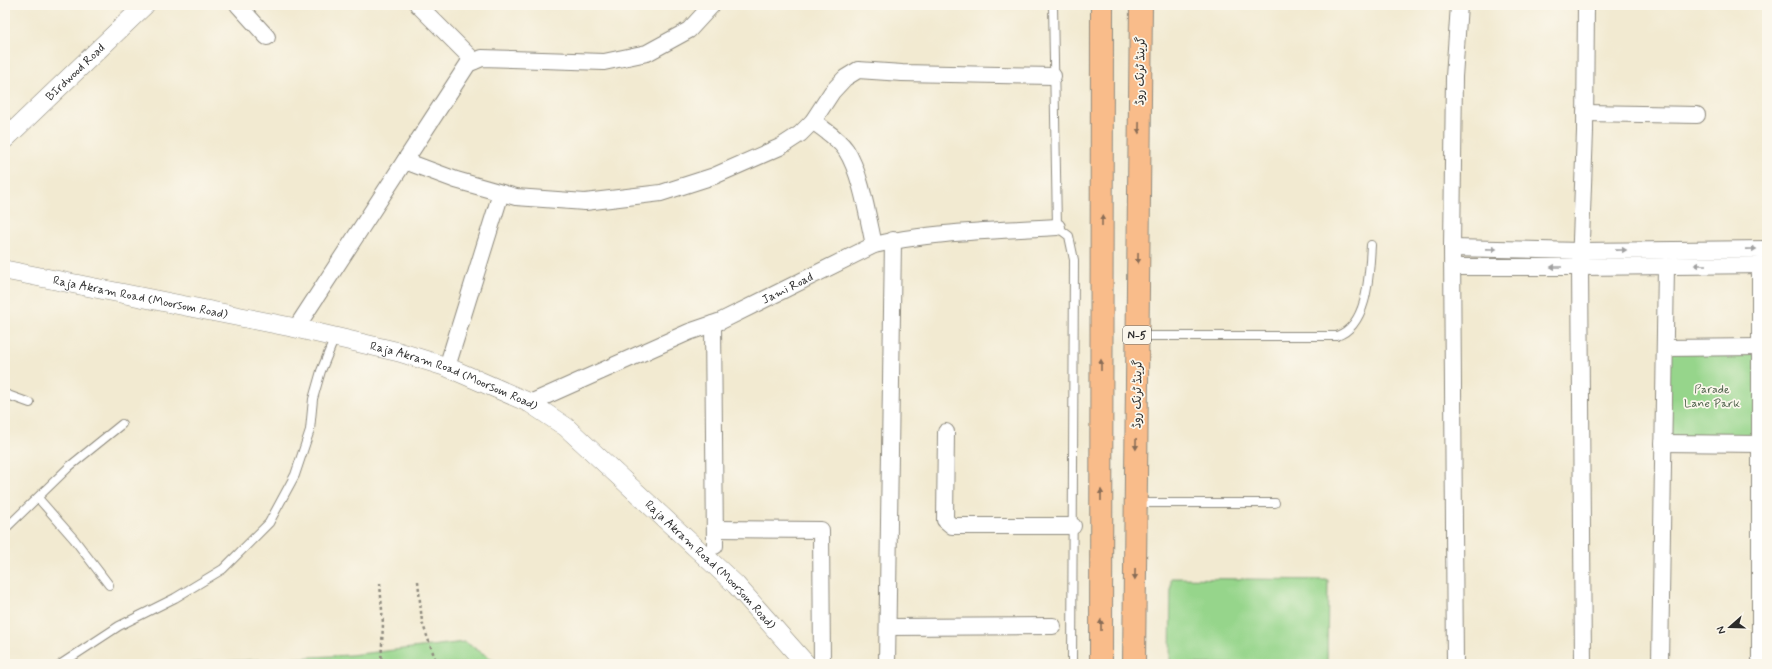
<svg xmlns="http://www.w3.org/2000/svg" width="1772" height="669" font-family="Mynerve,'Playpen Sans Arabic',sans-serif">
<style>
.green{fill:#96d58b;stroke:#60805b}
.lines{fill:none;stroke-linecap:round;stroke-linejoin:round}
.service-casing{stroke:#8e8a7e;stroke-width:10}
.minor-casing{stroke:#8e8a7e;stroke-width:18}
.tertiary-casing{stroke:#8e8a7e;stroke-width:20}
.trunk-casing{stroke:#8e8a7e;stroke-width:24}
.path{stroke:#8e8a7e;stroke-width:2.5;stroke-dasharray:3 3;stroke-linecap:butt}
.service{stroke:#fff;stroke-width:8}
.minor{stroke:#fff;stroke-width:16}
.tertiary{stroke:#fff;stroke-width:19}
.trunk{stroke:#f9bc8a;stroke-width:22}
.oneway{fill:#886c56}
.oneway2{fill:#a0a0a0}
.labels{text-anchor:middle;stroke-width:3.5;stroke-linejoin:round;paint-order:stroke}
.shield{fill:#fbf7ec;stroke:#696865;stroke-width:1}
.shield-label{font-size:11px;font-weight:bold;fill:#2b2b2b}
.street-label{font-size:12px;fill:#2b2b2b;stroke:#fbf7ec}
.park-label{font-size:12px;fill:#4b5e48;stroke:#fbf7ec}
</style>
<rect width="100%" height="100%" fill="#fbf7ec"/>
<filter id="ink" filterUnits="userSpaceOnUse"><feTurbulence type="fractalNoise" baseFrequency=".025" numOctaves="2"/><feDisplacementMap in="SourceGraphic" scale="8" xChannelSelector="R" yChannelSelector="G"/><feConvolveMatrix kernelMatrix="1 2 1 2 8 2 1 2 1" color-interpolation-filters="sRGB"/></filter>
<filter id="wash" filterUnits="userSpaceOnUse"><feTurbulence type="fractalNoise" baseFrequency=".012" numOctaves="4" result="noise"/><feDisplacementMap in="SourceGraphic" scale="16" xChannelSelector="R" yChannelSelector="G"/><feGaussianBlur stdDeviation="0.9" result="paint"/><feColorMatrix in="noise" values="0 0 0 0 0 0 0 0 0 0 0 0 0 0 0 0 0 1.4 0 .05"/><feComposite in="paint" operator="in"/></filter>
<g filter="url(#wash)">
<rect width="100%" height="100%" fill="#f2ead1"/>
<path class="green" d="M1760 347V444L1663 443 1665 348Z
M1171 578 1328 580 1327 664H1170Z
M465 642 500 664H177L350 655Z"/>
</g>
<g filter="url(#ink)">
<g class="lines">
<defs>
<path id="service" d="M1053 5 1057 227 1069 236 1074 260 1072 664
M5 119 15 130
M1139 336H1337C1369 325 1369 273 1371 245
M5 394 30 403
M38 498 74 539 109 585
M1137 503H1275
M5 529 70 466 122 424
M61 664 119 626 175 598 223 569 269 523 295 475 310 430 313 399 321 371 335 337"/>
<g id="minor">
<path d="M238 5 267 37"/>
<path d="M418 5 474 61"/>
<path d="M1585 113 1697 115"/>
<path d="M813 121C824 130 838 138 846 150 861 173 868 218 874 245"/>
<path d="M405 161 456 180 516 197 585 202 661 193 714 176 780 147 800 134 813 121 832 92 845 78 858 70 902 73 1053 76"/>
<path d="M1452 248 1580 251 1767 249"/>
<path d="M1453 267H1580L1767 265"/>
<path d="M713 324 715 546"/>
<path d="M296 328 468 64 482 58 604 62 647 53 689 30 712 5"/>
<path d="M1665 348 1760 347"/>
<path d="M447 367 501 193"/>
<path id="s1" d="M530 403 689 332 721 321 874 245C934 231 996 231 1057 227"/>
<path d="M946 432 945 520 952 526H1073"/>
<path d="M1663 443 1760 444"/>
<path d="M715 529 821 530 822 664"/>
<path d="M888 627 1053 626"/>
<path d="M887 664 893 240"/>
<path d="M1455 664 1452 248 1454 77 1459 5"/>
<path d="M1583 664 1580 267 1585 131 1586 5"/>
<path d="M1660 664 1666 266"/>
<path d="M1760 664V265"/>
</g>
<g id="tertiary">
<path id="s2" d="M5 139 145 5"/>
<path id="s3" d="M5 270 296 328 399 352 447 367 530 403 566 427 736 585 806 664"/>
</g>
<path id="trunk" d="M1101 664 1102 5
M1134 664 1141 5"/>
</defs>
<use href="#service" class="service-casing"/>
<use href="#minor" class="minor-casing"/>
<use href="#tertiary" class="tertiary-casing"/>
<use href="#trunk" class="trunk-casing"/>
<path class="path" d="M418 581 422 622 437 664
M380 583 383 624 381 664"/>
<use href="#service" class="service"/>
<use href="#minor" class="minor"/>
<use href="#tertiary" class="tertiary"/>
<use href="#trunk" class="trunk"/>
</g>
<defs><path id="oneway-solid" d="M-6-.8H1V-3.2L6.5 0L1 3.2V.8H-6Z"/></defs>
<g class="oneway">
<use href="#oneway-solid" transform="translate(1139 128) rotate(91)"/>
<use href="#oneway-solid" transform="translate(1102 221) rotate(-90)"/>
<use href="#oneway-solid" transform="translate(1138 258) rotate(91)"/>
<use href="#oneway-solid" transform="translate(1101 365) rotate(-90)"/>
<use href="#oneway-solid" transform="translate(1136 444) rotate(91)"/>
<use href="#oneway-solid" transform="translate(1101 495) rotate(-90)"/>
<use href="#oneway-solid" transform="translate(1135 574) rotate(91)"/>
<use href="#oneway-solid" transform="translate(1101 625) rotate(-90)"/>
</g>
<g class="oneway2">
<use href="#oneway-solid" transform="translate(1491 249) rotate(1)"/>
<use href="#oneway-solid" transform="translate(1751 249) rotate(-1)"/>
<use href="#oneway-solid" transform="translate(1621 250) rotate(-1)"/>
<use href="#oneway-solid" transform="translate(1700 265) rotate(180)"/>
<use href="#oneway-solid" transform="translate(1556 267) rotate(-180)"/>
</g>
</g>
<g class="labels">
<rect class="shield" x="1123" y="326" width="28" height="18" rx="3"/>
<g class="shield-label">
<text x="1137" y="339">N-5</text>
</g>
<g class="street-label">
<text transform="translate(1140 71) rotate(-89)" y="4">گرینڈ ٹرنک روڈ</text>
<text dy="4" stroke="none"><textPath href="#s2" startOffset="97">BIrdwood Road</textPath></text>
<text dy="4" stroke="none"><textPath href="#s1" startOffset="282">Jami Road</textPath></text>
<text dy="4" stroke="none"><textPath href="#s3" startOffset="138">Raja Akram Road (Moorsom Road)</textPath></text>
<text dy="4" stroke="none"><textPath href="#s3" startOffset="462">Raja Akram Road (Moorsom Road)</textPath></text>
<text transform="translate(1137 394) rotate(-89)" y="4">گرینڈ ٹرنک روڈ</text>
<text dy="4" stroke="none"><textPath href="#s3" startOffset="786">Raja Akram Road (Moorsom Road)</textPath></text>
</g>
<g class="park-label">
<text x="1712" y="393">Parade<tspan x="1712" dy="14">Lane Park</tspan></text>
</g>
</g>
<rect width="1772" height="669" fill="none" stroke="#fbf7ec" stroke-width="20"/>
<g transform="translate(1730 627) rotate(250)" stroke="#fbf7ec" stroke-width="3" paint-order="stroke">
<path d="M0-3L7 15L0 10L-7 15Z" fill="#2b2b2b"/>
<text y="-6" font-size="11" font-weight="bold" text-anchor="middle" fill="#2b2b2b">N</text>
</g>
</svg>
